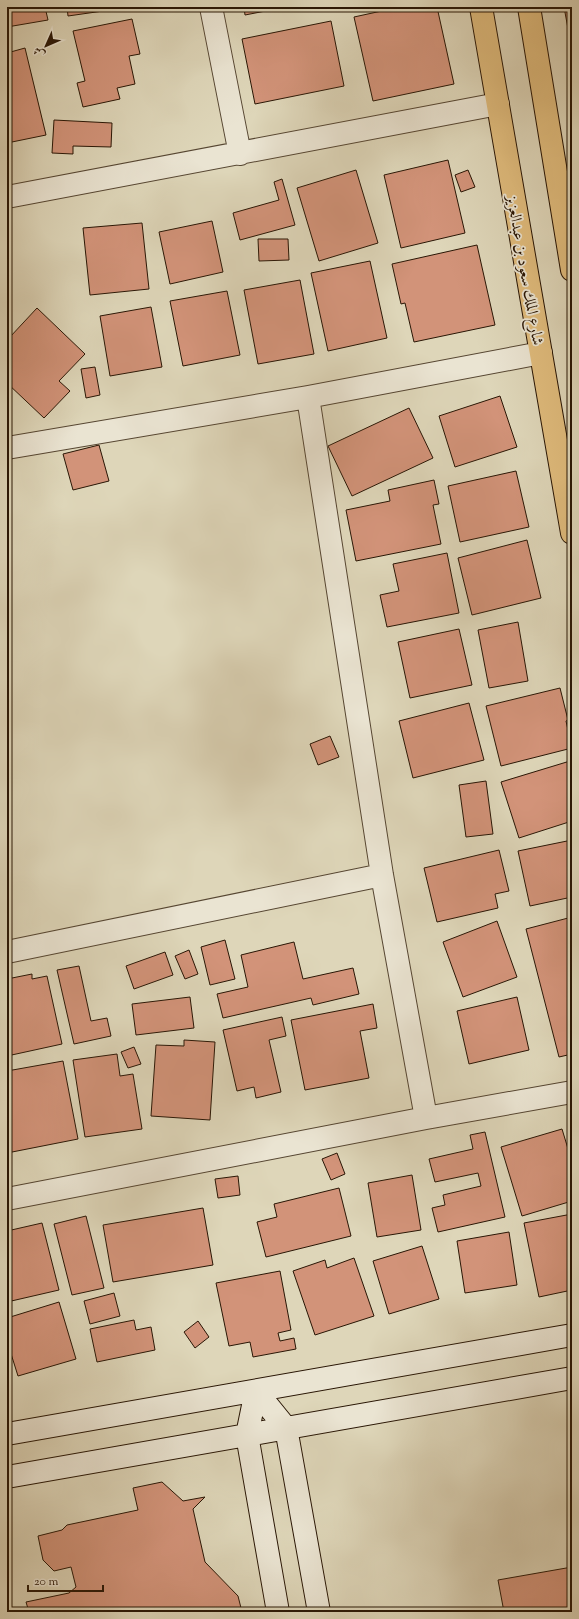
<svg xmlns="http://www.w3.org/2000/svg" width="579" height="1619" font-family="'Sorts Mill Goudy',Amiri,serif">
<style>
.building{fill:#d29379;stroke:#291605}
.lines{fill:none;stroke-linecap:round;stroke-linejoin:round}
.street-casing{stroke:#564632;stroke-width:24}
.secondary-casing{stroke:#291605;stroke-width:24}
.primary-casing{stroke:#291605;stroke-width:24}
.street{stroke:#eae4d2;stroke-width:22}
.secondary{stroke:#eae4d2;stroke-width:22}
.primary{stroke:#dfbb7c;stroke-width:22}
.labels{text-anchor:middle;stroke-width:3.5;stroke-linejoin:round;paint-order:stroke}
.street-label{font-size:16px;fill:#291605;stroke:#eae4d2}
</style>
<rect width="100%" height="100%" fill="#ded6b9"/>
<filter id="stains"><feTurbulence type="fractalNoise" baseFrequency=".005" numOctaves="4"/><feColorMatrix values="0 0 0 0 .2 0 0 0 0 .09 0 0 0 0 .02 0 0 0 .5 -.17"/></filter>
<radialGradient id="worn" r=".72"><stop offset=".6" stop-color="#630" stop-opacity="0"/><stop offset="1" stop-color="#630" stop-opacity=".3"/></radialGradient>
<path class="building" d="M7 7H45L48 20 7 27Z
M67 7H131L68 16Z
M244 7H286L245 15Z
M400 7H437L454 84 373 101 354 17Z
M564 7H572V45H571Z
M132 19 140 54 129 56 135 84 117 88 120 99 83 107 77 83 85 81 73 31Z
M331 21 344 86 255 104 242 39Z
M25 48 46 135 7 143V53Z
M54 120 112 123 111 147 73 146V154L52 153Z
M448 160 465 233 401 248 384 175Z
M356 170 378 243 319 261 297 188Z
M468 170 475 187 461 192 455 175Z
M282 179 295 225 240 240 233 213 279 200 274 182Z
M212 221 223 272 170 284 159 232Z
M142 223 149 289 90 295 83 228Z
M258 239H288L289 260 259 261Z
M477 245 495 325 414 342 405 303 401 304 392 264Z
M370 261 387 338 328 351 311 273Z
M300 280 314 354 258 364 244 290Z
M227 291 240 355 183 366 170 301Z
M151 307 162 367 110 376 100 316Z
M37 308 85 354 59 381 70 391 44 418 7 383V334L10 337Z
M95 367 100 395 86 398 81 369Z
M500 396 517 447 455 467 439 416Z
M409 408 433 458 352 496 328 446Z
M99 445 109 481 73 490 63 454Z
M516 471 529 527 460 542 448 486Z
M434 480 439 504 433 505 441 544 356 561 346 510 390 501 388 490Z
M527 540 541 598 472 615 458 558Z
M447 553 459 613 387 627 380 595 399 591 393 564Z
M518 622 528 681 489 688 478 630Z
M459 629 472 685 410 698 398 642Z
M560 688 568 720 566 721 572 748 501 766 486 706Z
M469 703 484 760 413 778 399 721Z
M330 736 339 757 318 765 310 744Z
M570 761 572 766V821L519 838 501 782Z
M486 781 493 834 466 837 459 785Z
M572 840V897L530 906 518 851Z
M499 850 509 891 495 894 498 908 437 922 424 868Z
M572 917V1054L559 1057 526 929Z
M497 921 517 977 463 997 443 942Z
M225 940 235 979 210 985 201 947Z
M294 942 303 979 353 968 359 994 313 1005 311 998 223 1018 217 994 248 987 241 955Z
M189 950 198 974 185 979 175 956Z
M165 952 173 975 134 989 126 966Z
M79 966 91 1021 107 1018 111 1036 74 1044 57 970Z
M32 974V979L47 976 62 1044 7 1056V979Z
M190 997 194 1028 136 1035 132 1004Z
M517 997 529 1050 469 1064 457 1011Z
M373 1004 377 1028 360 1031 369 1078 305 1090 291 1020Z
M282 1017 286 1036 269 1040 281 1092 256 1098 254 1087 237 1091 223 1030Z
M184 1040 215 1042 210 1120 151 1116 156 1045 184 1046Z
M134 1047 141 1064 128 1068 121 1052Z
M117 1054 120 1076 133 1074 142 1129 85 1137 73 1060Z
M63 1061 78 1139 7 1153V1071Z
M562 1129 572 1162V1201L522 1216 501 1147Z
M485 1132 505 1217 438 1232 432 1208 445 1205 443 1195 481 1186 478 1173 435 1182 429 1159 473 1149 470 1135Z
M337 1153 345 1174 331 1180 322 1159Z
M412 1175 421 1230 377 1237 368 1183Z
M238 1176 240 1195 218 1198 215 1179Z
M339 1188 351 1236 266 1257 257 1222 277 1217 274 1204Z
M203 1208 213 1265 113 1282 103 1225Z
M572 1214V1290L539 1297 524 1223Z
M86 1216 104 1288 72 1295 54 1224Z
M42 1223 59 1290 7 1302V1231Z
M509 1232 517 1285 465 1293 457 1241Z
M422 1246 439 1299 389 1314 373 1261Z
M354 1258 374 1316 315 1335 293 1271 325 1260 327 1268Z
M280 1271 291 1330 278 1333 280 1341 294 1338 296 1349 253 1357 250 1342 229 1346 216 1283Z
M114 1293 120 1316 90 1324 84 1301Z
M59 1302 76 1359 18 1376 7 1341V1318Z
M134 1320 136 1330 151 1327 155 1350 97 1362 90 1329Z
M198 1321 209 1337 195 1348 184 1332Z
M162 1482 183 1501 205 1497 193 1509 205 1562 238 1596 242 1612H29L26 1602 69 1593 76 1587 71 1567 54 1571 43 1560 38 1536 62 1530 67 1525 138 1510 133 1488Z
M572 1567V1612H504L498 1580Z"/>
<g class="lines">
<defs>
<path id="street" d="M211 7 240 154
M7 197 498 104
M308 397 382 875 426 1118
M7 448 308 397 541 353
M7 952 382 875
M7 1199 426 1118 572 1092"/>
<path id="secondary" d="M256 1391 286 1428 319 1612
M256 1391 247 1435 278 1612
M7 1434 572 1335
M7 1477 572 1378"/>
<path id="primary" d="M481 7 572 533
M529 7 572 270"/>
</defs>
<use href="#street" class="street-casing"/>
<use href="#secondary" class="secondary-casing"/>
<use href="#primary" class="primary-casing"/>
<use href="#street" class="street"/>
<use href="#secondary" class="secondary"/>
<use href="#primary" class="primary"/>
</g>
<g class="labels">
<g class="street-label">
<text transform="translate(526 270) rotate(80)" y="6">شارع الملك سعود بن عبدالعزيز</text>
</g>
</g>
<rect width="579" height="1619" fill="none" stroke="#ded6b9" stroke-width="24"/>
<rect x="8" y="8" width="563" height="1603" fill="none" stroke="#291605" stroke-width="2"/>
<rect x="12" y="12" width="555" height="1595" fill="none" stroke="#291605"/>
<g transform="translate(46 46) rotate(225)" stroke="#eae4d2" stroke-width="3" paint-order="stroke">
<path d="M0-3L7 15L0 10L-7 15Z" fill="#291605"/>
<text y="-6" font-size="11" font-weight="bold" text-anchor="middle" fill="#291605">ش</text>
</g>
<path d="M28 1585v6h75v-6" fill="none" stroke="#291605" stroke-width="2"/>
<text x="34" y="1585" font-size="12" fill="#291605" stroke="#eae4d2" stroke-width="3" paint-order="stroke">20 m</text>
<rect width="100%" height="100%" filter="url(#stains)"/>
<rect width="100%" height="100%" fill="url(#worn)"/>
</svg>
